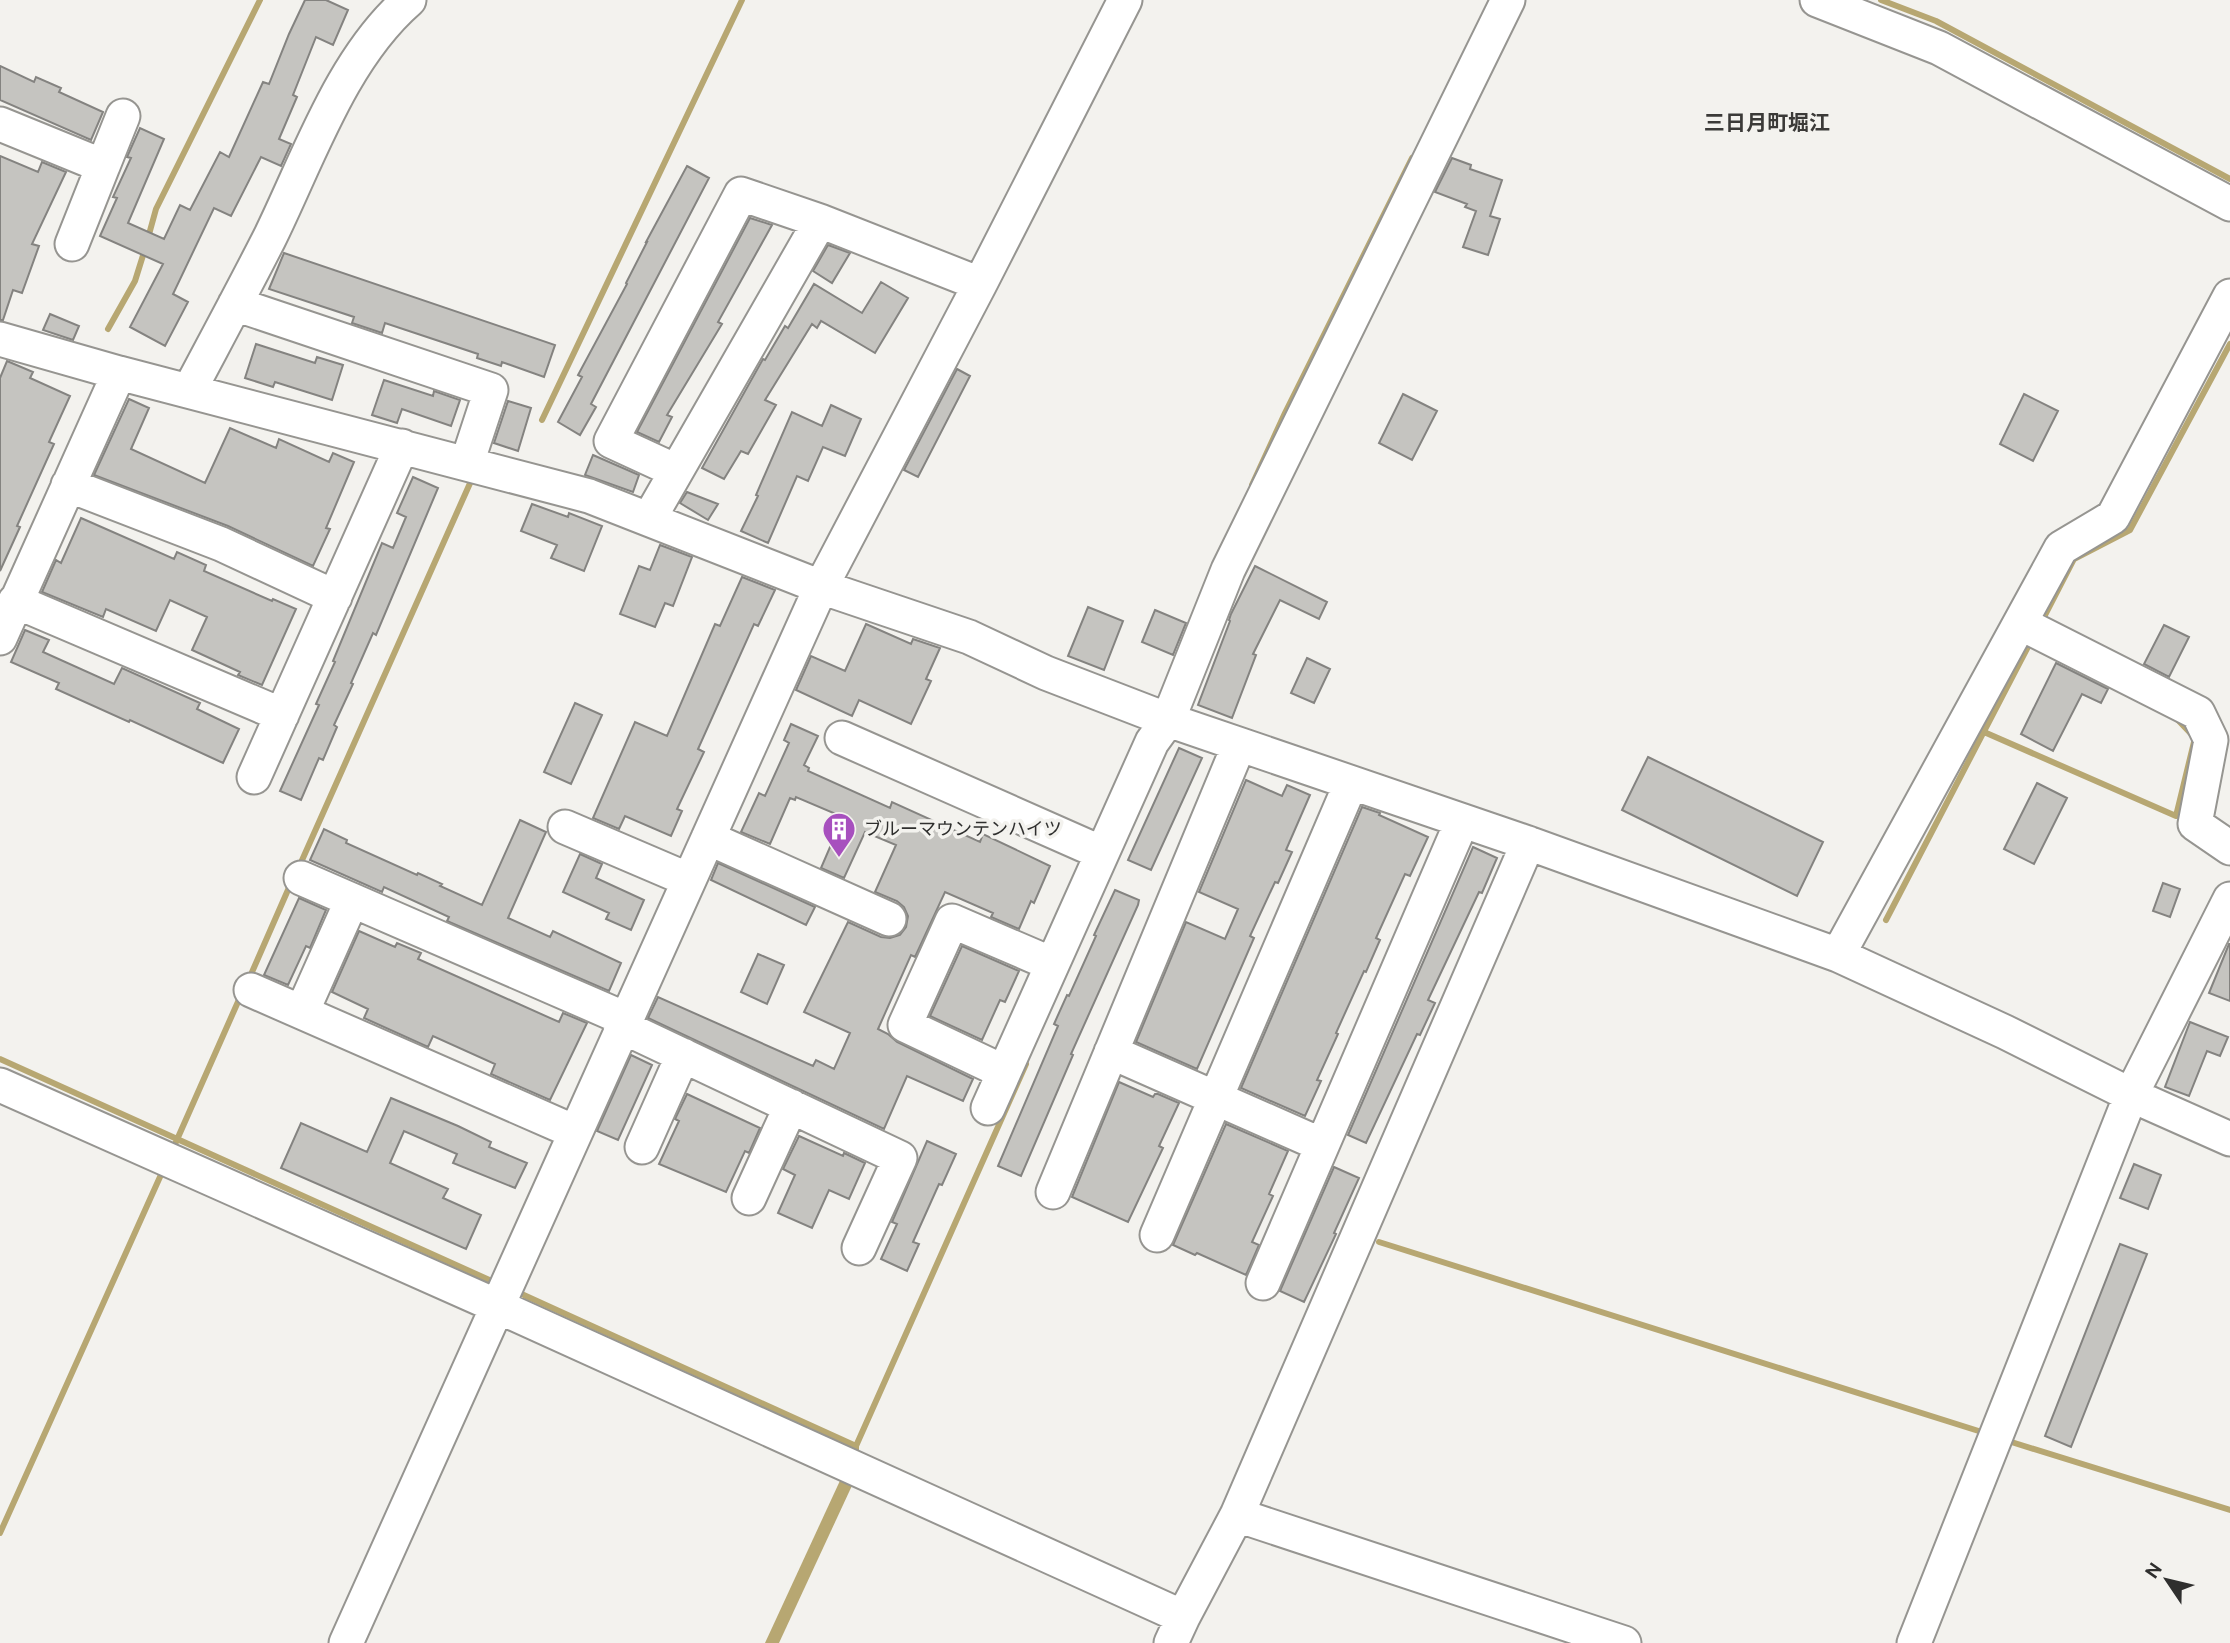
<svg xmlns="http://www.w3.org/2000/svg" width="2230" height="1643" font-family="Ubuntu,'Noto Sans JP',sans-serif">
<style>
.water{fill:#b7a772}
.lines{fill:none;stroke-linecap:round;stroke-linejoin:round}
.stream{stroke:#b7a772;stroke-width:6}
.building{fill:#c5c4c0;stroke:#848380;stroke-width:2}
.minor-casing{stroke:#969591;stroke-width:37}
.minor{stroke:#fff;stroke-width:33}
.labels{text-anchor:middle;stroke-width:7;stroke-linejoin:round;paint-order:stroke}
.poi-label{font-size:18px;fill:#2f2f2e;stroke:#f3f2ee;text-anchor:start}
.quarter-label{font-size:21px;font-weight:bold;fill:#3b3a38;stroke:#f3f2ee}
</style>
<rect width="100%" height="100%" fill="#f3f2ee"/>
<path class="water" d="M844 1472 856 1477 779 1643H765Z"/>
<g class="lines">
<path class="stream" d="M1881 0 1936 21 2230 179
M148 238 156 209 260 0
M108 329 135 281 145 249
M542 420 742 0
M1252 485 1285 413 1412 158
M2041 623 2074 559 2130 530 2230 344
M1984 732 2176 816 2195 738 2176 718
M299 867 471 481
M1886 920 2032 639
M249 979 291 883
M0 1059 496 1283
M172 1151 241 995
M1379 1242 1985 1433
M515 1291 856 1446V1457
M2005 1440 2230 1510
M856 1446 1026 1064
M0 1533 164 1168"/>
</g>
<path class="building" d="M305 0H326L348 10 333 45 316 37 293 95 297 97 279 139 291 144 281 166 261 157 231 216 214 208 173 294 188 302 165 346 130 327 163 264 100 236 117 198 113 197 131 158 127 157 131 148 140 128 164 139 128 223 164 239 180 205 190 210 220 152 229 157 263 82 269 84 289 34Z
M0 66 34 82 36 77 61 88 59 92 103 112 91 140 0 100Z
M0 156 38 172 42 162 66 172 32 244 39 246 22 293 13 290 3 320H0Z
M1452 158 1471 165 1470 169 1502 180 1490 216 1500 219 1488 255 1463 247 1476 211 1465 207 1467 204 1435 192Z
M687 166 709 178 591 404 596 407 580 435 558 422 582 377 578 375 627 284 626 283 647 242H646Z
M750 218 772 225 718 322 722 324 667 415 672 417 659 442 637 432Z
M828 245 850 253 832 283 813 271Z
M284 253 555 345 544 377 502 362 501 366 477 358 478 354 385 323 382 333 352 323 354 317 269 289Z
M881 282 908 298 875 353 821 321 817 328 812 324 765 400 776 405 748 454 741 451 724 479 702 468 763 359 765 360 785 326 788 328 814 284 862 313Z
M50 314 79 326 73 340 43 330Z
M256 344 315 363 317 357 343 365 332 400 275 382 273 387 245 378Z
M7 361 33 372 30 378 70 396 49 442 54 444 17 526 20 527 0 571V378Z
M957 369 970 376 918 477 904 470Z
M384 380 433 396 434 391 460 400 451 426 402 409 397 423 372 415Z
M1403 394 1437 411 1412 460 1379 443Z
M2024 394 2058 411 2033 461 2000 444Z
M129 399 149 408 131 449 205 483 230 428 276 448 279 439 329 462 333 453 354 462 326 528 330 529 313 566 228 526 94 475Z
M508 401 531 408 518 451 494 443Z
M831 405 861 419 845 456 823 447 808 481 797 476 768 543 741 531 758 496 756 495 792 412 822 426Z
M593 455 639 475 633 492 585 475Z
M413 477 438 488 376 635 373 633 351 683 353 684 334 725 337 727 323 760 319 758 301 800 280 791 319 705 316 704 335 662 333 661 382 543 393 548 406 517 397 513Z
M687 492 718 504 708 520 680 503Z
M532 504 568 517 569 513 602 526 584 571 551 558 557 545 521 531Z
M81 518 174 559 177 552 206 565 204 571 272 601 273 599 296 609 262 685 238 675 240 672 192 650 207 617 170 600 156 631 106 609 103 617 42 592 56 560 61 563Z
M660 545 692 557 673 606 665 603 655 627 620 614 639 566 650 570Z
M1255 566 1327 602 1319 619 1280 600 1253 654 1256 655 1232 718 1198 705 1230 621 1229 620 1231 614Z
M742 577 775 590 758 626 754 624 698 749 704 752 677 809 682 811 671 836 625 816 619 829 593 818 635 722 667 736 715 624 720 626Z
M1088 607 1123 621 1104 670 1068 656Z
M1155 610 1186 623 1173 655 1142 642Z
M866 624 911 644 913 639 940 648 926 679 931 681 911 724 859 700 852 716 796 690 811 656 845 671Z
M2164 625 2189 637 2169 677 2144 664Z
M25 630 49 640 43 652 114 684 122 668 200 703 197 709 239 729 223 763 130 720 129 722 56 689 59 683 11 662Z
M1307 658 1330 669 1314 703 1291 693Z
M2056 663 2108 689 2101 703 2082 694 2053 751 2021 734Z
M575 703 602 715 571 784 544 772Z
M791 724 818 736 804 765 809 768 808 771 890 808 892 802 980 842 983 834 1050 866 1034 903 1031 901 1019 929 991 917 993 913 945 892 915 957 911 955 878 1029 888 1034 897 1042 973 1079 963 1101 907 1076 884 1129 648 1018 658 997 813 1066 816 1060 834 1069 850 1033 804 1012 848 922 881 937 890 938 900 935 906 927 908 916 904 907 897 901 875 892 896 845 865 832 844 878 821 868 843 817 796 797 795 800 790 798 770 844 741 832 759 793 765 796 789 743 784 740Z
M1179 748 1202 758 1151 870 1128 860Z
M1648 757 1823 842 1797 896 1622 810Z
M1246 780 1282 796 1287 785 1310 795 1286 850 1292 852 1278 883 1275 882 1250 936 1254 938 1197 1069 1136 1042 1186 922 1225 939 1238 909 1199 892Z
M2037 783 2067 798 2034 864 2004 849Z
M1362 807 1380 813 1379 815 1428 837 1410 876 1405 874 1376 938 1380 940 1366 972 1364 971 1336 1033 1338 1034 1317 1080 1321 1081 1305 1116 1241 1088Z
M520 820 546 832 508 918 550 937 553 931 621 963 609 991 447 921 449 917 384 887 382 892 310 860 324 829 347 840 346 843 417 875 418 873 442 884 440 886 482 905Z
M1473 847 1497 858 1482 893 1479 892 1428 1000 1435 1003 1420 1035 1417 1034 1366 1143 1348 1135Z
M580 854 602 864 596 878 644 900 631 930 606 919 609 913 563 892Z
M718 863 815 907 806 925 711 880Z
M2163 883 2180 889 2170 917 2153 911Z
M1115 890 1139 900 1138 905 1071 1054 1073 1055 1021 1176 998 1166 1058 1026 1054 1024 1067 995 1069 996 1096 936 1094 935Z
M299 898 326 910 310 948 306 946 288 985 264 975Z
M359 931 395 947 397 943 421 953 418 959 559 1022 563 1013 587 1023 550 1100 491 1074 495 1064 433 1036 428 1047 364 1018 368 1009 332 992Z
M2229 944H2230V1001L2209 993Z
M962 946 1019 971 1005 1002 1000 1000 982 1040 930 1016Z
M758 954 784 965 767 1004 741 992Z
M2190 1022 2228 1037 2220 1056 2207 1051 2189 1096 2165 1087Z
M631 1055 652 1065 618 1140 597 1131Z
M1119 1082 1153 1097 1155 1094H1158L1179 1103 1159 1146 1163 1148 1128 1222 1072 1197Z
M687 1094 760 1128 749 1153 745 1151 726 1192 659 1164 679 1121 675 1119Z
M391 1098 458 1126 491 1142 489 1147 527 1163 515 1188 453 1163 457 1154 404 1131 390 1163 448 1189 443 1198 481 1215 466 1249 281 1168 301 1123 367 1152Z
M1226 1124 1288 1151 1269 1194 1273 1196 1252 1242 1259 1245 1246 1275 1197 1253 1195 1255 1173 1245Z
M799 1136 843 1156 844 1153 865 1163 849 1199 829 1190 812 1228 778 1213 795 1175 783 1169Z
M927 1141 956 1154 942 1185 939 1184 913 1242 919 1244 907 1271 881 1259 897 1224 892 1222Z
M2134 1164 2161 1175 2148 1209 2120 1198Z
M1334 1167 1359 1178 1334 1233 1336 1234 1304 1302 1280 1291Z
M2120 1244 2147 1254 2071 1447 2045 1436Z"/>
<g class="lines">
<defs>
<path id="minor" d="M1817 0 1939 48 2230 204
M0 124 103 166 123 116
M820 221 980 284
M72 244 103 166
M235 304 491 390 467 463
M0 339 119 373 589 496 821 587 969 637 1046 673 1168 720 1528 843 1838 955 2005 1032 2131 1095 2230 1139
M189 391C216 340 243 290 269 239 308 160 341 59 409 0
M68 485 221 544 335 597
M649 519 820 221 741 194 611 441 676 471
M15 601 282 715
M2020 623 2198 713 2211 740 2195 824 2230 848
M0 638 119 373
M842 738 1102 853
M254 777 402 446
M565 827 689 880
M708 838 889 919
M301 878 614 1014 623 1027 900 1158 859 1248
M1838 955 2061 548 2113 517 2230 296
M251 990 575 1132
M302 1012 352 900
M1111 1052 1322 1145
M1004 1072 905 1025 952 921 1052 964
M0 1085 497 1306 1183 1617
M988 1108 1152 742 1168 720 1228 570 1508 0
M642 1147 683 1055
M1053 1192 1239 745
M749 1198 791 1106
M1157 1235 1351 783
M1263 1283 1462 821
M1237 1515 1624 1643
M346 1643 821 587 980 284 1125 0
M1171 1643 1183 1617 1237 1515 1528 843
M1914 1643 2131 1095 2230 899"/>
</defs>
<use href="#minor" class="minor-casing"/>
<use href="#minor" class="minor"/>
</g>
<defs>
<symbol id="building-pin" viewBox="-11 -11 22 30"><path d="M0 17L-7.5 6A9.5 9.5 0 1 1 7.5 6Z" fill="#a750be" stroke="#f3f2ee"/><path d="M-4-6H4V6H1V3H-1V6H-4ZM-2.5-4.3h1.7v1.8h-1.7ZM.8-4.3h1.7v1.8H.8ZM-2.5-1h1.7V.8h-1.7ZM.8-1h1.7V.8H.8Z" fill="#fff"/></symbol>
</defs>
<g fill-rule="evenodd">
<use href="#building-pin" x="820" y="810" width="38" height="52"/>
</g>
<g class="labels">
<g class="poi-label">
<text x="864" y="835">ブルーマウンテンハイツ</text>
</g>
<g class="quarter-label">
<text x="1767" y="130">三日月町堀江</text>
</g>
</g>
<g transform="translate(2167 1580) rotate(305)" stroke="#f3f2ee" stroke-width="5" paint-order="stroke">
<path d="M0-5L12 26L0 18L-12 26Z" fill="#2f2f2e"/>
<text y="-10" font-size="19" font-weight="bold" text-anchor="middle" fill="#2f2f2e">N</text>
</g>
</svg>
